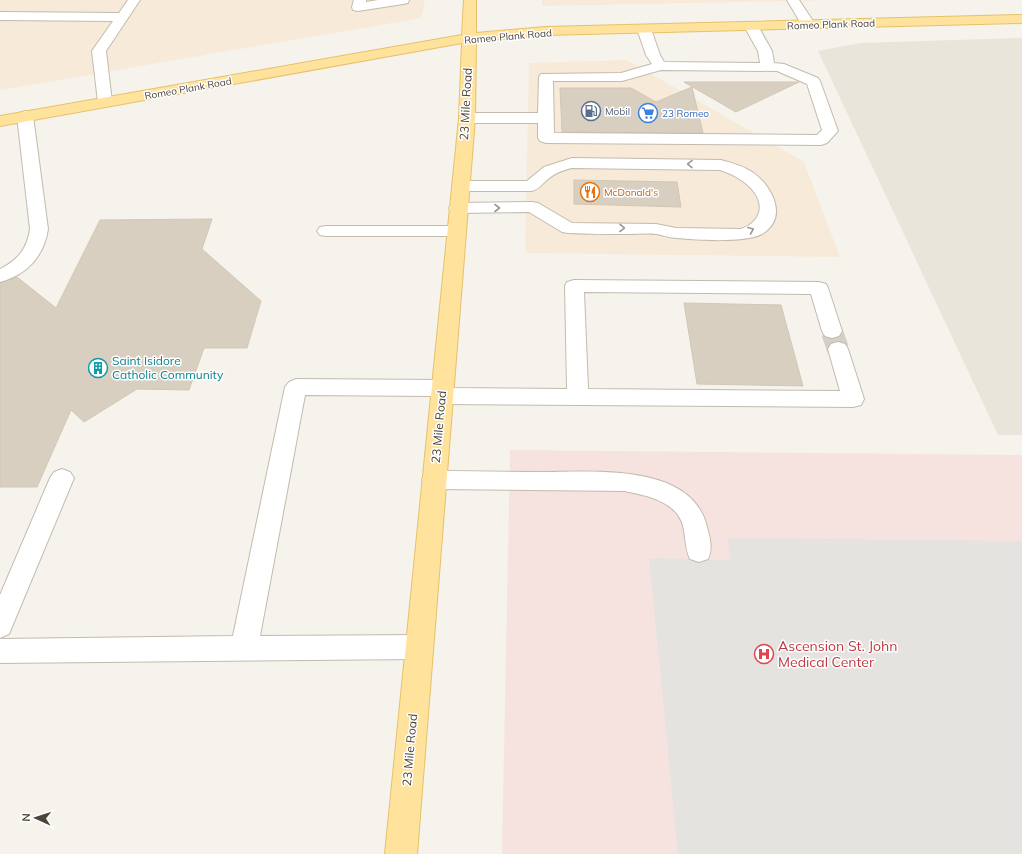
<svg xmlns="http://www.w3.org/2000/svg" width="1022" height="854" font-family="Mulish,sans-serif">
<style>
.residential{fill:#eae5da}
.commercial{fill:#f7ead8}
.medical{fill:#f6e3e0}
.parking{fill:#e5e3e0}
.building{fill:#d8cfc1;stroke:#d3c7b4}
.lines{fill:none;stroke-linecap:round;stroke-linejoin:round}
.minor-tunnel-far1{stroke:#d4d0c8;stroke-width:18;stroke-dasharray:18 9;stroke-linecap:butt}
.minor-tunnel{stroke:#d4d0c8;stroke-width:22;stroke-dasharray:22 11;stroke-linecap:butt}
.minor-casing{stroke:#c2bbae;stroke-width:2}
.major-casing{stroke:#e6c16a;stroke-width:2}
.minor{fill:#fff;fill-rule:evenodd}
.major{fill:#ffe39c;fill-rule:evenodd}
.oneway{stroke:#9c9892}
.labels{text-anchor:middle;stroke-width:3;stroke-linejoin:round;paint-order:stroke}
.far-street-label{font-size:10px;fill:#4b4439;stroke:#fff}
.far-service-label{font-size:10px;fill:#4e5e75;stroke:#fff;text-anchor:start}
.far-shop-label{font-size:10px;fill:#366cbe;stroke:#fff;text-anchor:start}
.far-food-label{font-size:10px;fill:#c56008;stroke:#fff;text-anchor:start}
.street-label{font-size:12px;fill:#4b4439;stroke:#fff}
.culture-label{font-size:12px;fill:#0d838f;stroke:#fff;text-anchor:start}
.near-health-label{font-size:14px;fill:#be3a42;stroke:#fff;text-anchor:start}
</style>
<rect width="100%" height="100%" fill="#f6f3ec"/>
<path class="residential" d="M1022 38V435H998L818 51 860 43Z"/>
<path class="commercial" d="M0 0H425L421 18 0 90Z
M542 0H835L542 6Z
M627 60 804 162 840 257 525 253 529 63Z"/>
<path class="medical" d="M510 450 1022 455V854H502Z"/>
<path class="parking" d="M727 538 1022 541V854H678L649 558 731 560Z"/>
<path class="building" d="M684 82H799L736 112Z
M692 87 703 133 562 132 560 88H631L656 102Z
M574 180 677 182 681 207 574 204Z
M212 219 202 249 261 301 247 348H204L189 390 137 389 84 422 71 410 37 487H0V283L17 277 56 308 100 220Z
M684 303 781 305 803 386 697 384Z"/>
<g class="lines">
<path class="minor-tunnel-far1" d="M832 331 833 333"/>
<path class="minor-tunnel" d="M832 332 838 349"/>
<defs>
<path id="minor" d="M128 0H140L106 51 112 102 110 105 105 106 100 105 98 102 92 51 113 21 0 20V12L119 13Z
M354 0H366V2L378 0H409L408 3 403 4 358 11 353 10 352 7Z
M787 0H799L815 24 813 27H803Z
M751 22 756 23 758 26 772 51 774 63 784 64 818 78 820 81 838 131 827 143 821 145 546 143 540 141 538 138V123H467L462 121 459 118 462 115 467 113H538L539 77 541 74 621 73 652 64 646 55 637 29 639 26H649L651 29 660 55 664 62 760 63 758 51 744 26 746 23ZM661 70 777 71 807 84 822 130 817 135 554 133 553 81H622Z
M25 111 30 113 33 116 48 229C44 256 27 275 0 282V269C18 260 27 249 30 229L17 116 20 113Z
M572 158 721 160C732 163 743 166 752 172 772 185 789 218 762 234 745 243 698 240 677 238 670 238 663 235 656 234 647 233 638 234 629 234 609 234 588 234 568 233L562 232 529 212 458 213 452 212 449 208 452 204 458 203 532 202 538 203 572 223 656 224 676 228 741 229C758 223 766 208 754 192 746 181 732 174 720 170L572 168C563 170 555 173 548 179 542 184 539 189 532 191H460L454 190 452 186 454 182 460 181H527L544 167Z
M326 226H456L462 227 465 231 462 235 456 236H326L320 235 317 231 320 227Z
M574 280 819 282 826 284 828 288 842 331 839 336 832 338 825 336 822 331 811 294 584 292 588 389 840 391 828 349 831 344 838 342 845 344 848 349 864 399 861 405 853 407 442 404 434 402 432 396 305 395 260 636 419 635 428 638 432 647 428 656 419 659 0 663V639L233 636 285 387 289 382 296 379 442 380 449 383 452 388 567 389 565 286 567 282Z
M62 469 70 472 74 478 9 634 0 638V595L50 478 54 472Z
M434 471C470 471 505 472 541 472 591 472 692 462 707 527 710 538 713 549 708 559L699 562 690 559C685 549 686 538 683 526 677 501 645 495 624 491L434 489 426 486 422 480 426 474Z"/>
<path id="major" d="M464 0H476V33L545 27 1022 15V23L545 35 476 41 475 118 417 854H385L459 118 462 43 0 126V116L462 35Z"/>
</defs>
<use href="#minor" class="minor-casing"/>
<use href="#major" class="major-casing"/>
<use href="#minor" class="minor"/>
<use href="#major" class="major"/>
</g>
<defs><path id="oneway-chevron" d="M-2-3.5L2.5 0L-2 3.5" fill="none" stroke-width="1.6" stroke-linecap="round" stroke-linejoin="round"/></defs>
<g class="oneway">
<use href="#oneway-chevron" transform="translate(690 164) rotate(-179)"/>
<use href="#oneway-chevron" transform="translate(497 208)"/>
<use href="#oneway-chevron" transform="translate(622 228) rotate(1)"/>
<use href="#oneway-chevron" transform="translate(751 230) rotate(-22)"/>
</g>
<defs>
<symbol id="fuel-ring" viewBox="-11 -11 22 22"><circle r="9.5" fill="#fff" stroke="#5c6f8a" stroke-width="1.5"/><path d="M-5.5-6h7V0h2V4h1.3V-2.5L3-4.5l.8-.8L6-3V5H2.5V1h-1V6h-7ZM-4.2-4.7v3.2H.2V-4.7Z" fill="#5c6f8a"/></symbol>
<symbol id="supermarket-ring" viewBox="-11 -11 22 22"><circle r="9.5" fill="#fff" stroke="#3f7fe0" stroke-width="1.5"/><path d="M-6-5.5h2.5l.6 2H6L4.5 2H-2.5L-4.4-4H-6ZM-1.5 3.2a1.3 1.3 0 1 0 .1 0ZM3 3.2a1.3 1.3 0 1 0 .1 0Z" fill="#3f7fe0"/></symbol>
<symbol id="restaurant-ring" viewBox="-11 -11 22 22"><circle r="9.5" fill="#fff" stroke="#e8710a" stroke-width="1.5"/><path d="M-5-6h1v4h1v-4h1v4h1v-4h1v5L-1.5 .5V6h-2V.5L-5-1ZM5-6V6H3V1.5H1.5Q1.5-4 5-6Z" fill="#e8710a"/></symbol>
<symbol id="building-ring" viewBox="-11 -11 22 22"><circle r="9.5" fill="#fff" stroke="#0f9aa8" stroke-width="1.5"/><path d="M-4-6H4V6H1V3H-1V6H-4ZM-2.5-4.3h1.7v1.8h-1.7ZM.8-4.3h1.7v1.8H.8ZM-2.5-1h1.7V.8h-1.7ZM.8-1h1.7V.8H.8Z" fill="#0f9aa8"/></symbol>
<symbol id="hospital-ring" viewBox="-11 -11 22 22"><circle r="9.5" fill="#fff" stroke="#e0444e" stroke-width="1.5"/><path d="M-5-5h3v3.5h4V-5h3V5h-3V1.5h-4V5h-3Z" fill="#e0444e"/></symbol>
</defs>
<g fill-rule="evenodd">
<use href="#fuel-ring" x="580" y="100" width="22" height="22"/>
<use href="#supermarket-ring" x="637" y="102" width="22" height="22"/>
<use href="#restaurant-ring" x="579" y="181" width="22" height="22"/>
<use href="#building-ring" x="87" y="357" width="22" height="22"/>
<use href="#hospital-ring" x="753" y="643" width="22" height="22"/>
</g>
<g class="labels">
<g class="far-street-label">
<text transform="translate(831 24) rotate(-2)" y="4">Romeo Plank Road</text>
<text transform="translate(508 36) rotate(-5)" y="4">Romeo Plank Road</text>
<text transform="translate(188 88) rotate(-10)" y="4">Romeo Plank Road</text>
</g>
<g class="far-service-label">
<text x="605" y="115">Mobil</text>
</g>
<g class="far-shop-label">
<text x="662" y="117">23 Romeo</text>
</g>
<g class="far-food-label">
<text x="604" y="196">McDonald's</text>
</g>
<g class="street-label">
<text transform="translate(466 104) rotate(-87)" y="4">23 Mile Road</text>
<text transform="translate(439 427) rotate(-85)" y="4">23 Mile Road</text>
<text transform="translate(410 750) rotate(-85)" y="4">23 Mile Road</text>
</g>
<g class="culture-label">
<text x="112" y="365">Saint Isidore<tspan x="112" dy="14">Catholic Community</tspan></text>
</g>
<g class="near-health-label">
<text x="778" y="651">Ascension St. John<tspan x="778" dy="16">Medical Center</tspan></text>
</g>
</g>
<g transform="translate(36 818) rotate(273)" stroke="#ffffff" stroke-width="3" paint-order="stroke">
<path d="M0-3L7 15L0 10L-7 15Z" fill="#4b4439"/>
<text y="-6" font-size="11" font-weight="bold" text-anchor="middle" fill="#4b4439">N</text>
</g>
</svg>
